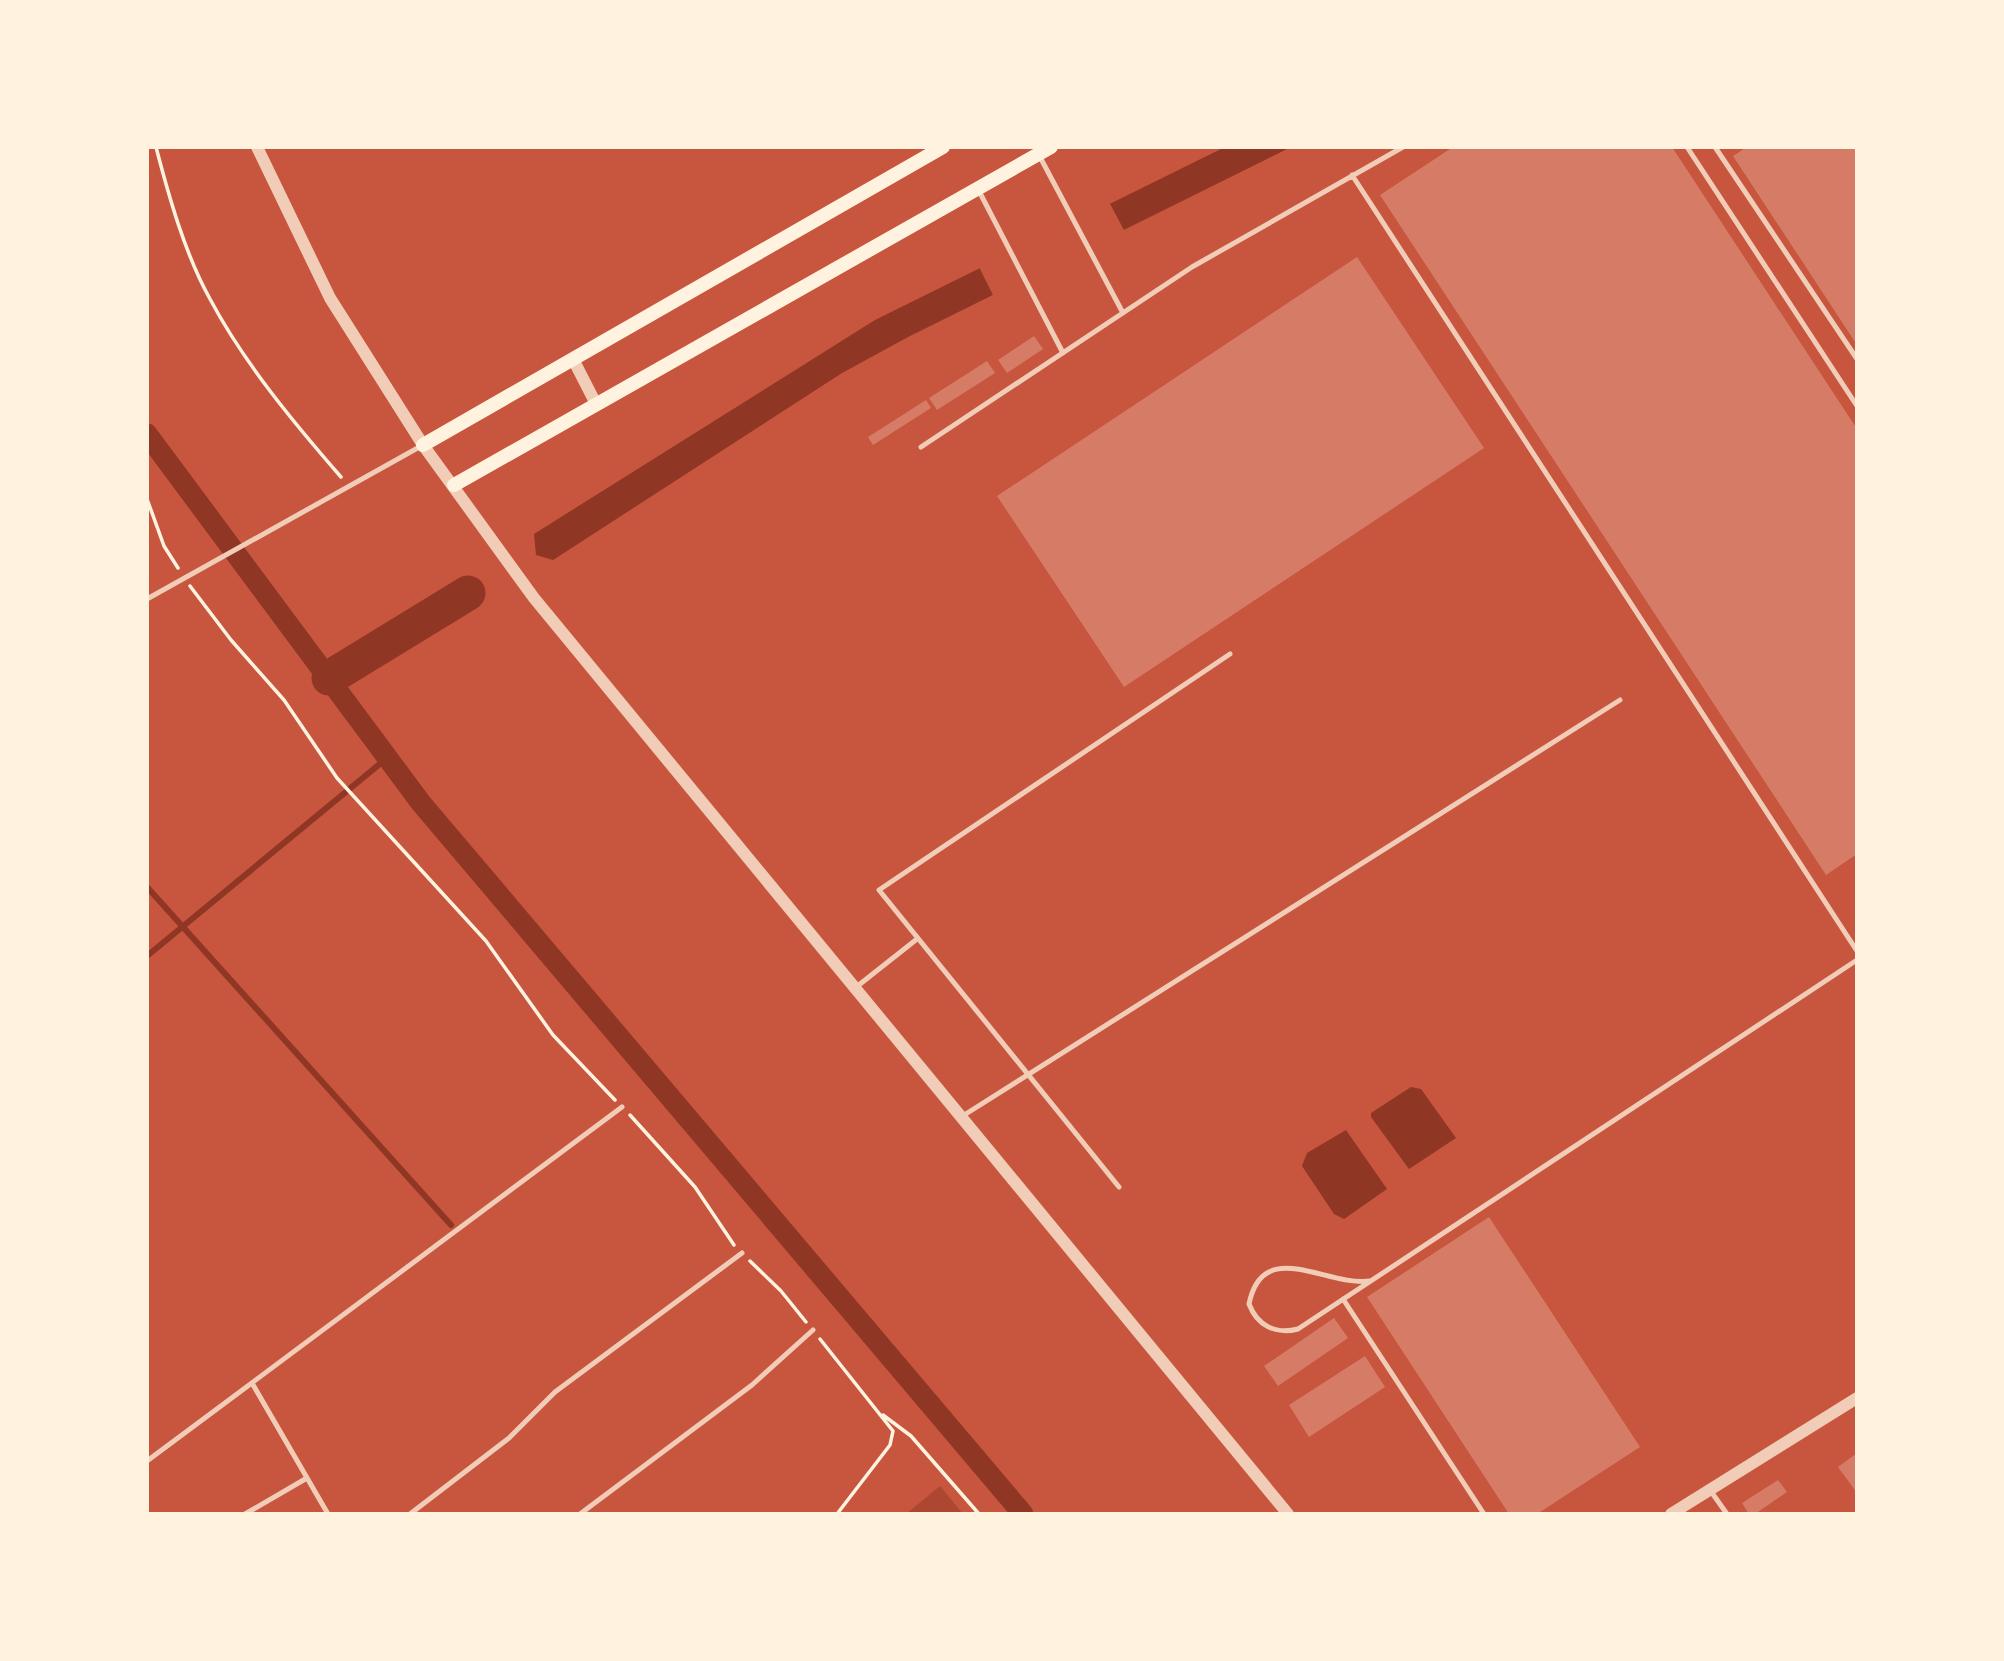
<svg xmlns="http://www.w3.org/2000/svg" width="2004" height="1661" font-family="Karla,sans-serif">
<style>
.green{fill:#ae4732}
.water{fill:#8f3625}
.pier{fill:#c8553d}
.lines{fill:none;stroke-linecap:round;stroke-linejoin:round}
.stream{stroke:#8f3625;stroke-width:6}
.canal{stroke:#8f3625;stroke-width:21}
.river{stroke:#8f3625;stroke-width:35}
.building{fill:#d67c66}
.path{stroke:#fff3e0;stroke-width:3.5}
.service{stroke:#f1ccb7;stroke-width:5}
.tertiary{stroke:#f1ccb7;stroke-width:12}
.secondary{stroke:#fff3e0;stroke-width:14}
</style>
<rect width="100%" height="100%" fill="#c8553d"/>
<path class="green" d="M940 1486 963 1514H906Z"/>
<path class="water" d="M1225 147H1291L908 337 842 373 553 560 536 555 534 534 875 320Z
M1411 1087 1421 1089 1456 1138 1409 1169 1371 1117V1113Z
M1346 1130 1387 1189 1344 1219 1334 1214 1302 1166 1307 1153Z"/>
<path class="pier" d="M1108 200 1125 232 994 297 978 265Z"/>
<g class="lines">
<path class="stream" d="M147 887 451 1225
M147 956 387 758"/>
<path class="canal" d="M147 434 421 803 1023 1514"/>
<path class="river" d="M329 678 468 593"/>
</g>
<path class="building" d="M1453 147H1672L1857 429V854L1826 875 1380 195Z
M1747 147H1857V345L1733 156Z
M1357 257 1484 448 1124 687 997 496Z
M1034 336 1043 349 1007 373 998 360Z
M987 361 995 373 937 410 929 398Z
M926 400 931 408 873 445 868 437Z
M1489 1217 1640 1447 1537 1514H1509L1367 1297Z
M1334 1318 1348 1338 1278 1386 1264 1366Z
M1365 1356 1385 1387 1309 1437 1289 1405Z
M1857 1453V1493L1838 1467Z
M1778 1480 1787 1492 1755 1514H1749L1742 1503Z"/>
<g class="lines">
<path class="path" d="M156 147C169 197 185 254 210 299 244 363 294 423 341 477
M147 499 164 546 178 568
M190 586 231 640 284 700 337 778 486 941 553 1035 615 1100
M630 1115 695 1187 734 1245
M750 1261 781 1291 806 1322
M820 1339 893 1431 890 1445 837 1514
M883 1415 911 1436 979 1514"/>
<path class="service" d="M1687 147 1857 406
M1715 147 1857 359
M1040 157 1123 313
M1352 175 1857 951
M979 191 1063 353
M921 447 1192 267 1403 147
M147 599 423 445
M855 988 917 939
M961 1117 1620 700
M1119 1187 879 890 1230 654
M1370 1281C1326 1287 1263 1236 1249 1304 1257 1325 1275 1335 1298 1329L1857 960
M1343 1299 1484 1514
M252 1383 328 1514
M147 1461 622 1107
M1710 1490 1727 1514
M245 1514 307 1478
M410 1514 509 1438 555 1392 742 1253
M580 1514 752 1385 813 1330"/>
<path class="tertiary" d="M257 147 330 298 423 445 534 598 1288 1514
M573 359 596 404
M1671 1514 1857 1398"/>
<path class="secondary" d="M423 445 943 147
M454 485 1051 147"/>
</g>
<rect width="2004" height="1661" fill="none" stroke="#fff3e0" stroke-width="298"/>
</svg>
